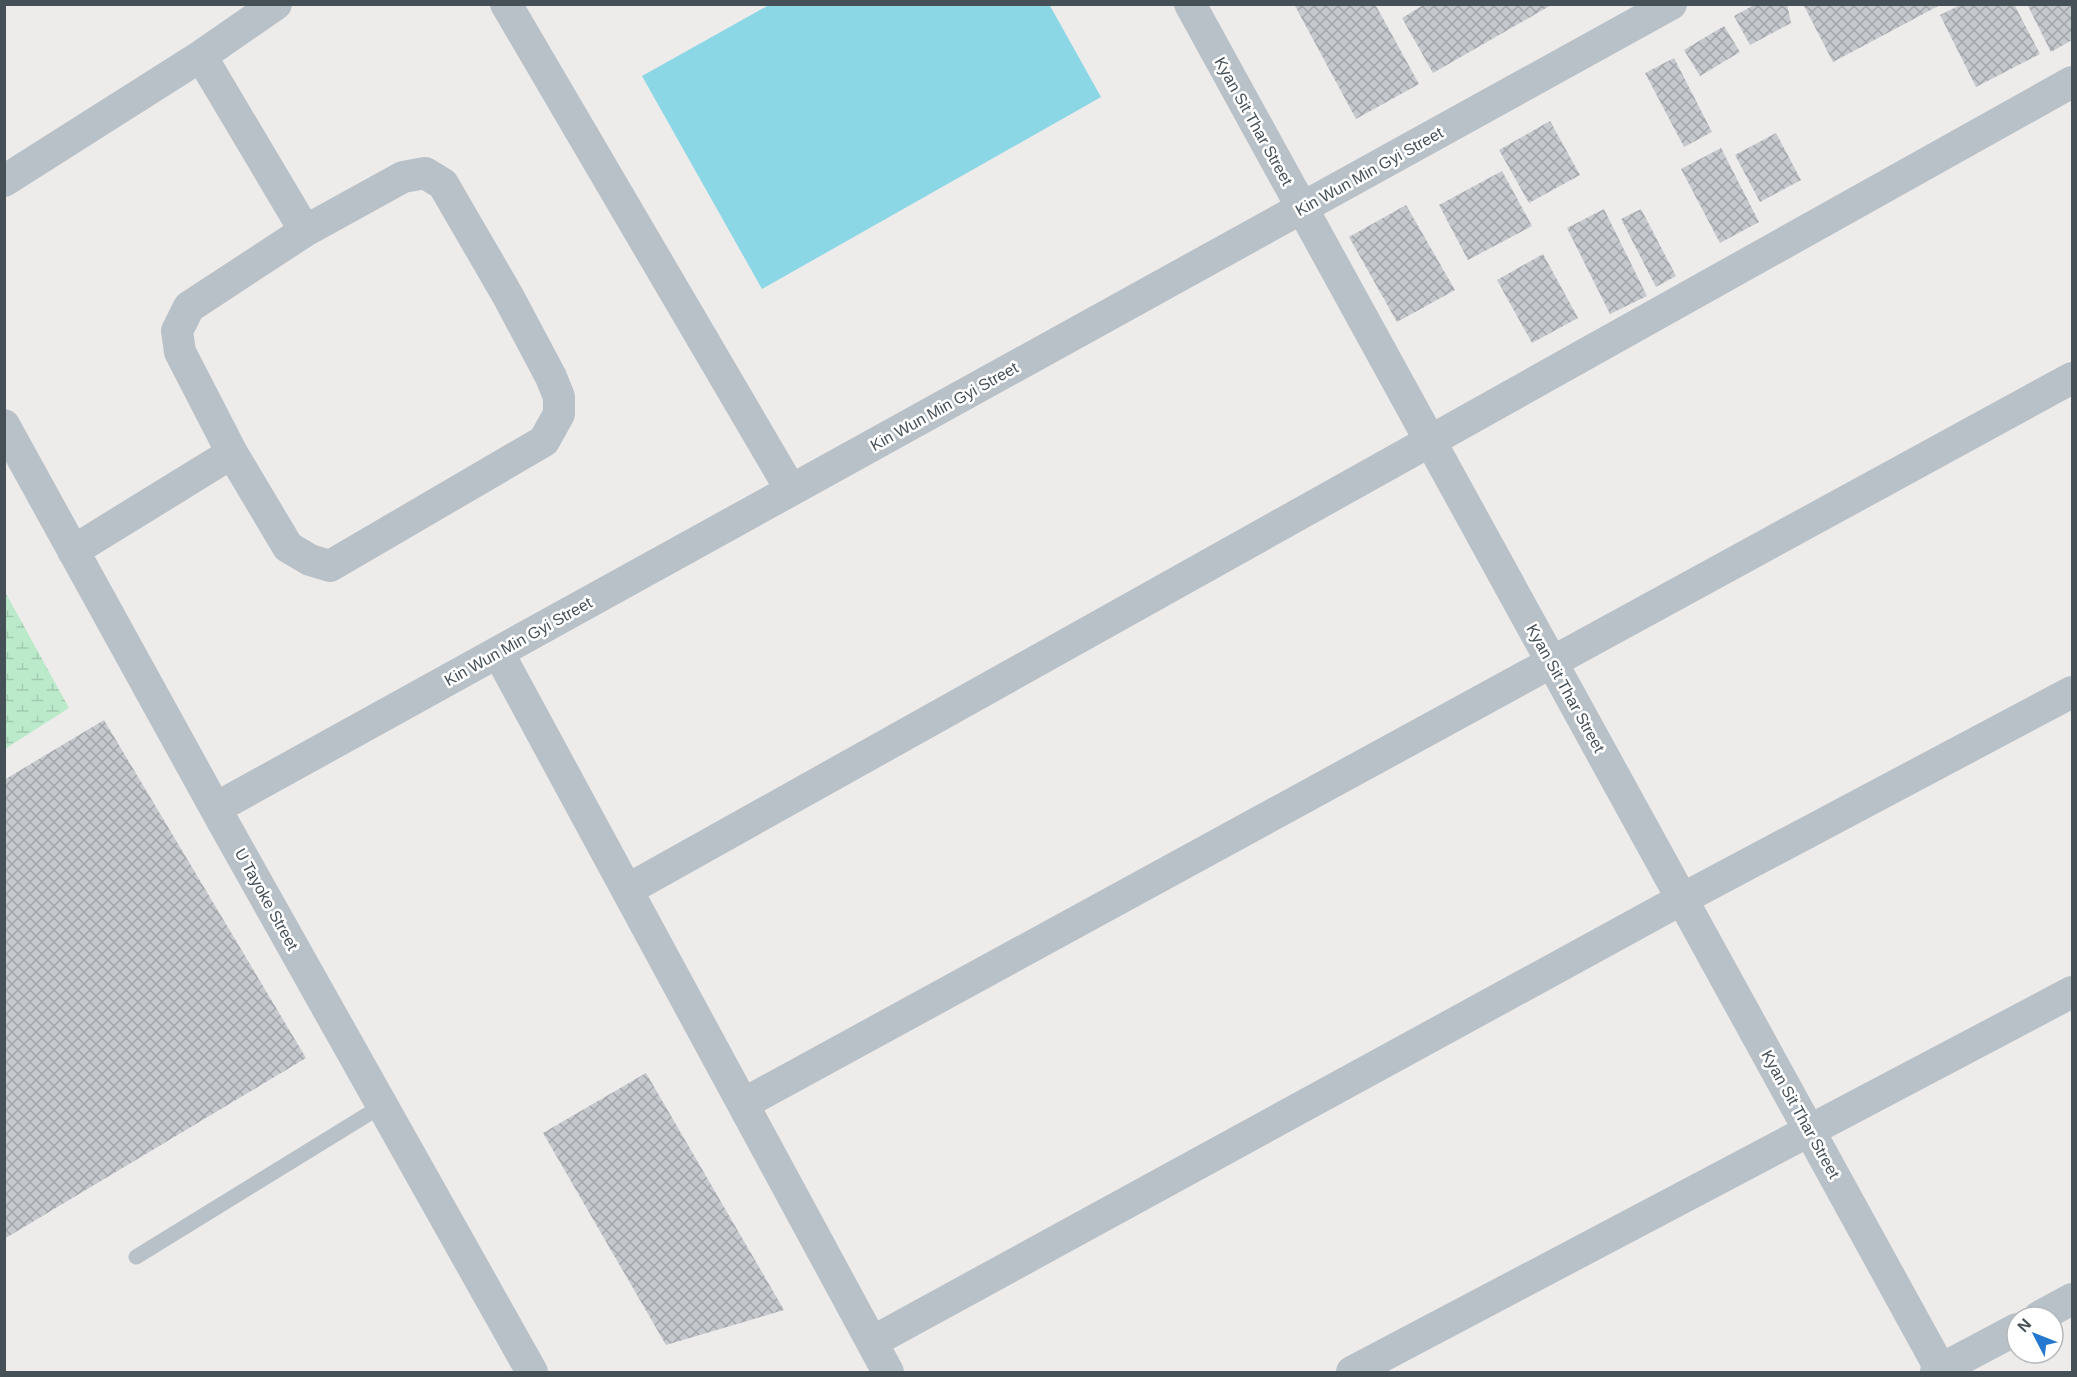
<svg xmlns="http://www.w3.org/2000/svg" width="2077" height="1377" font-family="Arial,sans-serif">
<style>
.wetland{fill:url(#wetland-marsh)}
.water{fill:#8bd7e5}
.building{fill:url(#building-cross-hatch)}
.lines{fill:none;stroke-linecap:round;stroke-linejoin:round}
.service{stroke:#b7c1c7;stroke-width:15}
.minor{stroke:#b7c1c7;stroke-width:32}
.labels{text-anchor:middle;stroke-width:5;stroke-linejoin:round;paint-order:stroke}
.street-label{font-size:16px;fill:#455057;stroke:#fff}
</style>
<defs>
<pattern id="wetland-marsh" width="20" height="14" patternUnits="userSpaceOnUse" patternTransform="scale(1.5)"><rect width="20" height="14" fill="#bbeacb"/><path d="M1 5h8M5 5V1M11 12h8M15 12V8" fill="none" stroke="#a2cab0"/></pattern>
<pattern id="building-cross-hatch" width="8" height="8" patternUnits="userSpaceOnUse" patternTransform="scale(1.5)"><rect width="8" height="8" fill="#c5c9ce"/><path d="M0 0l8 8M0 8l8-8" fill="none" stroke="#a2a6aa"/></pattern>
</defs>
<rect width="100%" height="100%" fill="#eeebeb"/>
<path class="wetland" d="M4 590 69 708 5 749H4Z"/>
<path class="water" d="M1049 4 1101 97 762 289 642 76 769 5Z"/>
<path class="building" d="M1294 4H1375L1419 84 1356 119Z
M1425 4H1553L1433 73 1402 18Z
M1756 4H1787L1791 23 1750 45 1734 16Z
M1803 4H1942L1833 62Z
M1962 4H2014L2040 54 1976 87 1940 15Z
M2027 4H2072V40L2051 52Z
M1724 26 1740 52 1700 76 1684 50Z
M1674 58 1712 132 1684 147 1645 73Z
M1550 121 1580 175 1529 203 1499 150Z
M1776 133 1801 180 1760 202 1735 155Z
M1721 148 1759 222 1720 243 1681 169Z
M1502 171 1532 226 1468 260 1439 205Z
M1406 205 1455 290 1397 322 1349 237Z
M1604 209 1647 296 1610 314 1567 228Z
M1641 209 1676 276 1656 287 1621 219Z
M1543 254 1578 318 1532 343 1497 280Z
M104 720 306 1058 4 1239V780Z
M646 1073 784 1310 666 1345 543 1133Z"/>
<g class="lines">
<path class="service" d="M136 1257 383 1105"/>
<path class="minor" d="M506 4 791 490
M1190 4 1942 1372
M201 56 305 231
M425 173 443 184 508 296 551 377 559 397V414L544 441 330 566 310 560 288 547 232 453 180 352 177 331 189 307 305 231 403 177Z
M4 181 201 56 276 4
M4 425 224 824 532 1372
M73 551 232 453
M498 652 888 1372
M216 808 1671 4
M627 890 2072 82
M743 1104 2072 378
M2039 1317 2072 1299
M872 1342 1682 899 2072 692
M1352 1372 2072 992
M1936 1372 2017 1329"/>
</g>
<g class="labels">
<g class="street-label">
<text transform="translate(1254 121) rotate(61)" y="6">Kyan Sit Thar Street</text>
<text transform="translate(1369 171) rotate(-29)" y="6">Kin Wun Min Gyi Street</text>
<text transform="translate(944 406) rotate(-29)" y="6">Kin Wun Min Gyi Street</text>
<text transform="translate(518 641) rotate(-29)" y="6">Kin Wun Min Gyi Street</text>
<text transform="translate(1566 688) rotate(61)" y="6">Kyan Sit Thar Street</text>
<text transform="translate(267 899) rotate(61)" y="6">U Tayoke Street</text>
<text transform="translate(1801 1114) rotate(61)" y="6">Kyan Sit Thar Street</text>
</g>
</g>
<rect width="2077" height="1377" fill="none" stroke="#455057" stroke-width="12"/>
<g transform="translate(2035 1335) rotate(312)"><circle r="28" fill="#ffffff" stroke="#b5b9bc" stroke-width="1.5"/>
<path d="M0-4.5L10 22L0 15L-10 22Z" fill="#2478cf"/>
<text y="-9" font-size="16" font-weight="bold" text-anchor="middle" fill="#455057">N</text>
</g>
</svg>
